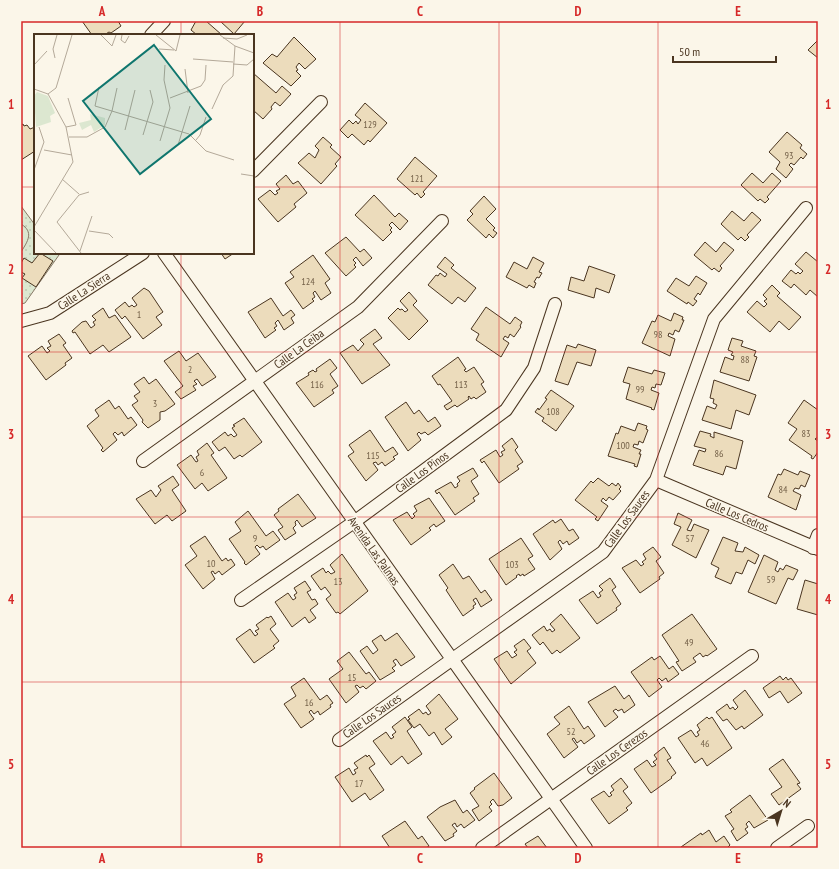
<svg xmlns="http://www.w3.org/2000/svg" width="839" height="869" font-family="'PT Sans Narrow',sans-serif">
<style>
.park{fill:url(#park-dots);stroke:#887966}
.pitch{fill:#dce7d0;stroke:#887966}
.building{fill:#ecdcbc;stroke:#4a3520}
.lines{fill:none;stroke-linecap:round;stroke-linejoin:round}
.minor-casing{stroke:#4a3520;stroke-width:14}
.minor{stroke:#fbf6e9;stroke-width:12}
.grid{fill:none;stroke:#d62828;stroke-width:1;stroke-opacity:0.55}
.labels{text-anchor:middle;stroke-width:3;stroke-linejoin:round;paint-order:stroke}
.number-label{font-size:10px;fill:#725f47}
.street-label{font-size:12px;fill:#4a3520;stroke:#fbf6e9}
.inset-road{fill:none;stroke:#b4a999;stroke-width:1}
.view{fill:#0f766e;fill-opacity:0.15;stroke:#0f766e;stroke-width:2}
.inset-edge{fill:none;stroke:#4a3520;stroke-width:2}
.neatline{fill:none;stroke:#d62828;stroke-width:1.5}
.grid-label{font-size:13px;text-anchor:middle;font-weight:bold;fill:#d62828}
</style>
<defs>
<pattern id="park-dots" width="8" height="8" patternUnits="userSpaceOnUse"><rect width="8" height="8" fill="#dce7d0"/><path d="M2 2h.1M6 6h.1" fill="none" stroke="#bec7b2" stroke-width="1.8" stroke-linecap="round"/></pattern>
</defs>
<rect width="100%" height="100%" fill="#fbf6e9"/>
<path class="park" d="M21 206 35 225V253H57L59 255 25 303 21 304Z"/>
<path class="pitch" d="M21 224C34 232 28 241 21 252Z"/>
<path class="building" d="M82 21H118L121 26 111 33 109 32 104 35H92Z
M196 21H206L222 35H197L191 30Z
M220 21H245L234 34Z
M294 37 316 59 305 69 299 63 296 67 298 70 296 71 301 76 291 86 263 63 272 54 277 57Z
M818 40V58L808 50Z
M253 73 276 93 282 86 291 94 280 106 275 102 271 107 272 109 263 119 253 110Z
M365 103 387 123 370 142 368 140 364 145 352 134 348 138 340 130 349 120 353 124 356 121 358 124 361 120 355 115Z
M23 124 24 126 27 125 30 129 35 127V151L21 160V125Z
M787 132 802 145 800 148 807 154 803 159 801 157 794 165 791 163 789 165 793 169 786 178 776 169 780 162 769 152Z
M323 137 332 145 330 147 341 157 335 164 337 166 321 184 298 163 309 153 315 158 319 150 315 146Z
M415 157 437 176 423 192 425 194 421 198 417 193 415 195 397 179Z
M752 173 763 183 772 173 781 181 767 197 769 199 765 203 760 199 758 201 741 185Z
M286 175 293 184 298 181 307 193 294 204 296 207 278 222 258 199 270 190 275 195 278 193 276 191 280 189 276 184Z
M374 195 395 217 399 213 408 221 400 230 392 222 389 225 392 228 390 230 392 232 383 241 355 215Z
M484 196 496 209 486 219 495 228 493 230 497 233 493 238 489 234 486 238 467 220 473 214 470 211Z
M732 211 744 221 752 212 761 220 747 235 749 237 745 241 741 237 738 240 721 224Z
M346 237 360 252 364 249 372 258 363 266 356 257 353 260 356 263 354 265 356 267 346 276 325 253Z
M705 242 716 252 724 242 734 250 720 266 722 268 719 272 714 268 712 270 694 255Z
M806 252 818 262V297L810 290 806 295 794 284 791 288 782 281 791 270 796 274 798 272 800 274 803 271 795 264Z
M40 253 53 261 36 287 22 278 25 274 21 272V263L24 258 32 263Z
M221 253H234L225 259Z
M313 255 330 279 325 283 331 293 321 300 315 291 313 293 315 297 312 299 314 301 303 309 285 283 294 277 290 272Z
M445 257 454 265 451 268 476 288 465 302 458 297 452 304 428 285 436 275 438 276 440 273 445 277 447 274 437 267Z
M533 257 544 263 539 272 542 273 539 278 537 277 534 282 536 283 534 288 529 285 527 288 506 277 514 262 527 269Z
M589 266 615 275 609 293 596 288 594 298 568 290 571 277 584 281Z
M696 276 707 283 700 295 698 293 694 299 697 301 693 306 688 302 687 304 667 291 676 278 689 286Z
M772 285 780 293 777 296 801 317 789 330 779 321 770 332 747 312 757 301 764 307 767 304 764 301 767 299 763 295Z
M144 288 149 291 163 312 156 317 162 325 143 339 125 316 122 319 115 310 125 302 129 307 132 305 134 307 137 305 132 298Z
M409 292 417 301 413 305 428 321 409 340 388 318 398 308 400 310 402 309 405 312 408 310 400 301Z
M271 298 283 316 291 310 295 315 291 318 294 323 284 330 278 320 275 323 277 326 274 328 276 330 265 338 248 312Z
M486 307 510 324 515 317 522 322 520 326 521 327 514 337 510 334 508 338 505 336 503 339 509 343 501 357 476 340 479 334 471 329Z
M103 308 109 318 115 315 131 337 109 352 103 345 90 354 75 332 73 333 72 331 82 322 86 321 91 328 95 325 93 322 96 320 92 316Z
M674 313 683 317 682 320H684L679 332 675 330 673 335 669 333 668 336 675 339 670 356 642 343 652 321 655 322 658 315 671 321Z
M375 329 382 338 373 344 390 365 362 384 340 353 353 345 358 351 364 344 360 340Z
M59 334 66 343 63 345 72 358 65 363 66 365 46 380 28 356 42 346 47 353 50 351 47 348 51 346 48 341Z
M732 338 743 341 741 346 756 351 754 356 757 357 749 381 720 372 725 357 733 360 734 356 731 355 733 352 728 350Z
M578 344 596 350 591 366 577 362 568 385 555 381 567 345 576 348Z
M179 351 186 361 198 353 216 377 202 386 197 379 194 381 197 384 193 386 196 390 181 399 175 392 183 386 164 361Z
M458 357 466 369 464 370 466 372 474 367 484 382 481 384 486 392 476 399 474 397 471 399 469 396 468 397 469 399 457 407 455 405 447 410 444 406 452 401 440 384 438 385 432 376Z
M330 359 337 368 330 374 338 386 332 390 334 393 314 407 296 383 309 375 308 373 313 370 315 372 317 371 316 369Z
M628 367 652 374 654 370 665 373 661 385 656 384 655 388 652 387 651 390 659 393 654 410 651 409 652 408 626 399 630 384 623 382Z
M144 377 149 384 156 379 175 404 165 411 160 412V420L148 428 142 422 143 420 132 405 138 401 134 396 140 392 134 384Z
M714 380 756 395 749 415 736 410 731 429 702 420 707 406 715 409 717 405 713 403 714 399 710 398Z
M551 390 574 406 556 431 542 421 544 418 535 412 538 408 539 410 547 399 545 398Z
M109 400 115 409 119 406 128 419 131 417 137 425 124 436 122 432 118 435 115 432 113 434 117 440 103 452 101 450 103 448 87 426 99 416 95 410Z
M804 400 818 410V437L815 439 818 441V452L813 459 811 458 812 456 789 440 797 429 788 423Z
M406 402 414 414 419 410 428 422 435 417 441 426 428 435 425 432 421 434 419 432 417 434 421 440 408 451 385 417Z
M244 418 262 442 242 457 240 455 234 459 225 447 219 451 212 442 225 432 228 436 231 434 234 437 237 435 232 428 235 426 233 425Z
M638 423 647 426 646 429 648 430 643 443 639 441 638 445 634 444 633 447 641 450 639 454H641L637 467 634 466 635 464 608 456 616 433 618 434 621 426 635 431Z
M370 430 385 452 393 447 398 454 393 457 395 459 385 466 382 462 378 465 376 462 373 463 378 470 366 481 348 456 354 452 349 445Z
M700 431 711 434 710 436 714 438V432L743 441 736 469 726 466 723 475 693 465 699 450 705 452 706 449 694 446Z
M512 438 518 447 515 450 523 462 517 466 519 469 499 483 484 461 482 463 480 460 496 450 500 457 503 455 501 452 505 450 502 446Z
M207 443 214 453 211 455 227 478 208 491 202 483 195 489 177 465 191 455 196 462 198 461 196 457 199 455 197 451Z
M473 468 478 476 471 481 479 494 473 498 475 501 455 515 439 492 437 494 435 491 451 482 455 488 458 486 457 484 460 481 457 477Z
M784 469 798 475 800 471 810 475 805 487 801 485 799 489 795 488 793 491 801 495 796 510 768 497 778 474 781 475Z
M173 476 179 485 172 490 186 511 172 521 167 515 155 524 136 499 151 490 156 497 161 490 158 486Z
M598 478 609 486 612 483 616 486 618 483 621 487 619 489 621 491 613 500 609 497 606 501 603 498 601 501 608 506 598 521 595 519 597 517 575 500 591 481 593 483Z
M298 494 316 518 302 527 297 520 295 522 296 525 293 528 296 533 285 540 278 530 283 527 274 515 279 511 278 509Z
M429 498 445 521 436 527 434 524 429 528 431 530 411 545 393 520 407 512 412 519 415 516 413 514 417 511 414 506Z
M248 511 266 536 273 531 280 540 266 550 263 546 260 548 257 545 255 547 260 554 246 565 244 563 245 562 229 539 241 531 235 522Z
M678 513 692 520 687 530 691 531 694 524 709 530 696 558 672 545 681 527 674 524Z
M561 519 569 531 573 529 579 538 569 545 567 541 563 544 560 540 558 542 562 549 550 560 533 534 553 520 555 523Z
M205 536 222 561 226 558 228 561 231 559 235 565 222 575 219 571 215 574 213 571 211 572 215 579 203 589 185 565 197 556 190 546Z
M723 537 738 543 735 551 743 552 745 547 759 555 755 564 748 560 742 574 736 572 731 584 715 577 719 568 711 564Z
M521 538 533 556 528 559 535 569 524 576 523 574 520 576 519 574 516 576 517 577 506 585 489 559Z
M653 547 661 557 656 561 664 573 659 577 660 579 640 593 622 568 636 560 641 566 644 564 642 562 646 559 643 554Z
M342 554 368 591 340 614 338 612 336 613 326 599 331 595 325 587 321 590 311 576 323 568 326 573 328 571 331 574 335 572 330 565Z
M764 555 778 562 775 570 778 572 780 568 783 570 786 565 798 570 793 580 788 578 776 604 748 592Z
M453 564 463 579 469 576 481 593 485 590 492 600 481 607 476 598 473 600 476 604 473 606 474 608 463 616 446 590 448 588 439 575Z
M610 578 616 587 612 590 621 604 616 608 617 610 597 624 579 600 593 591 598 598 601 596 599 593 603 590 599 586Z
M805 580 818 584V615L797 609Z
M305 581 311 590 307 592 312 600 315 599 318 604 310 610 316 618 309 623 305 617 292 627 275 602 288 593 293 600 296 598 294 595 297 593 294 588Z
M561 614 580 638 560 653 557 650 552 654 543 642 540 645 532 635 544 626 547 631 550 629 552 632 555 630 550 624Z
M692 614 717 649 707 656 706 655 703 657 700 653 693 658 696 662 682 671 676 662 679 661 662 635Z
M271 616 276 624 270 629 279 641 273 646 275 648 254 663 236 639 250 629 255 636 258 634 255 631 259 629 256 625 267 617 268 618Z
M397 633 415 657 401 666 396 659 393 661 396 665 392 668 395 671 380 680 360 651 367 646 373 654 378 650 372 641 381 635 385 641Z
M524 639 531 648 527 651 536 663 511 684 494 659 507 651 512 658 517 655 514 652 517 650 514 646Z
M349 652 366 674 369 672 376 681 366 689 363 686 360 688 357 685 355 686 359 692 346 703 329 679 343 669 337 661Z
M660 656 669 669 673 666 679 674 668 682 666 678 662 681 659 678 657 680 662 687 649 697 631 672 652 657 654 660Z
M780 676 783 680 786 677 788 680 791 678 802 693 788 703 780 691 769 698 763 688Z
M304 678 320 700 327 695 333 703 330 705 331 707 320 715 318 711 314 714 311 710 309 712 314 719 301 728 284 704 296 696 291 687Z
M615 686 624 699 629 695 635 705 624 713 622 709 618 711 616 709 613 711 618 717 605 727 588 702Z
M745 690 763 715 744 729 742 726 736 730 727 719 723 721 716 712 727 704 730 709 733 707 735 710 738 707 733 700Z
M439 694 458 719 445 729 452 737 442 745 434 732 429 736 420 724 414 728 408 720 410 719 408 717 419 709 423 714 426 712 428 715 431 713 426 706Z
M569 706 584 729 588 726 595 736 584 744 581 740 577 743 574 738 572 739 578 747 564 758 547 734 560 724 554 717Z
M405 717 412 727 407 731 422 754 408 764 402 756 391 765 373 741 386 732 391 739 394 737 392 735 396 732 392 727Z
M707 717 709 719 712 717 732 748 707 766 702 758 695 763 678 738 691 730 696 737 699 735 697 732 700 730 697 725Z
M664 747 671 758 667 760 676 773 671 777 672 778 651 793 634 769 647 760 652 767 656 765 653 762 657 759 654 755Z
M366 755 367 757 369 755 375 764 369 768 384 790 370 800 365 793 352 802 335 777 349 768 353 775 356 773 354 770 358 768 354 763Z
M783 759 800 783 797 784 801 789 779 805 771 794 782 787 769 769Z
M494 773 512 798 503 805 498 806 493 799 490 802 492 804 489 807 492 811 479 821 472 810 479 806 470 793 475 789 474 788Z
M621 778 628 787 623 791 632 803 626 808 628 810 609 824 591 799 604 791 609 797 612 795 610 793 614 790 611 786Z
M750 795 768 820 754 828 749 821 746 824 748 827 745 829 748 833 737 841 731 831 734 829 725 816 732 812 730 810Z
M455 800 463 813 467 810 475 820 464 828 461 824 457 827 455 823 452 825 457 831 453 834 454 836 445 841 427 817 440 807Z
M405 821 418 839 422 836 429 846 426 848H390L382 836Z
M709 830 716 842 724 836 730 845 727 848 681 847 701 833 702 835Z
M538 836 547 848H528L525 844Z"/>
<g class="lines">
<defs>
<path id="minor" d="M151 35 164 21
M253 171 321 102
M164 253 586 848
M21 321 50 313 143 253
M143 461 358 307 442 221
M656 480 818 549
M813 548 818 535
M241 600 354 522 506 410 534 368 555 304
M339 740 603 552 656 480 714 319 806 208
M482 848 752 656
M777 848 808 826"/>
</defs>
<use href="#minor" class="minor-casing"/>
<use href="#minor" class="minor"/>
</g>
<path class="grid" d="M181 21V35M340 21V848M499 21V848M658 21V848M21 187H35M253 187H818M181 253V848M21 352H818M21 517H818M21 682H818"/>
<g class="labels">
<g class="number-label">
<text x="370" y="128">129</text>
<text x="789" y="159">93</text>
<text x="417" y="182">121</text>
<text x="308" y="285">124</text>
<text x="139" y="318">1</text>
<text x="658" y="338">98</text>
<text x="745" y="363">88</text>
<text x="190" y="373">2</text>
<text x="317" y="388">116</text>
<text x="461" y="388">113</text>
<text x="640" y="393">99</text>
<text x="155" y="407">3</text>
<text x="553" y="415">108</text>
<text x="806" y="437">83</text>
<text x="623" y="449">100</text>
<text x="719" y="457">86</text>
<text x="373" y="459">115</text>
<text x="202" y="476">6</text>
<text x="783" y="493">84</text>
<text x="255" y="542">9</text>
<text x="690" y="542">57</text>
<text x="211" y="567">10</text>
<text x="512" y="568">103</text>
<text x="771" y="583">59</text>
<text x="338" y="585">13</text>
<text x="689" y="646">49</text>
<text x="352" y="681">15</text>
<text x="309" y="706">16</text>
<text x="571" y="735">52</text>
<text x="705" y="747">46</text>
<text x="359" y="787">17</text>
</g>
<g class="street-label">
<text transform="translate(84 291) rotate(-33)" y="4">Calle La Sierra</text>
<text transform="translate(299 349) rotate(-36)" y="4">Calle La Ceiba</text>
<text transform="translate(422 472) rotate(-36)" y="4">Calle Los Pinos</text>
<text transform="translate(737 515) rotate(23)" y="4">Calle Los Cedros</text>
<text transform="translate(627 519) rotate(-54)" y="4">Calle Los Sauces</text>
<text transform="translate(374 551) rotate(55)" y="4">Avenida Las Palmas</text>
<text transform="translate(372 716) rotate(-35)" y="4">Calle Los Sauces</text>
<text transform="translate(617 752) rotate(-35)" y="4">Calle Los Cerezos</text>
</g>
</g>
<g transform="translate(34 34)">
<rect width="220" height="220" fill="#fbf6e9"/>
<path d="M3 58 14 62 21 79 16 82 17 88 2 93 0 62ZM56 80 71 84V91L60 98 57 91 48 96 45 89 57 86Z" fill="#dce7d0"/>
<path d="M10 64 18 78 3 80 0 78V69Z" fill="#dce7d0"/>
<path class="inset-road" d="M67 1 78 12 82 1M88 1 87 6 91 9 95 2M122 1 142 17 146 1M186 1 201 12 220 19M189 4 203 5 213 1M125 15 140 16M21 24 19 15 23 1M159 25 199 28M199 30 213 31 220 25M0 31 13 17M151 35 154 59M65 53 61 72 155 100 172 117 200 126M0 55 14 60 22 54 38 1M136 64 167 52 171 46 172 31M178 75 189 51 199 42 201 12M32 93 42 91 34 64M91 96 101 56M109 101 119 68 116 56M35 103H53L71 93 78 77 83 54M162 106 166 101 172 83M126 107 136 74 130 46 131 31M144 111 156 72M10 116 38 121M0 136 10 108 5 93M207 140 220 142M28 145 45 160M0 193 39 128 32 93 14 60M0 196 22 219M55 197 75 200 79 204M46 217 58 182M47 219 23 188 45 161 55 158"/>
<path class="view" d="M120 11 177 85 106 140 49 67Z"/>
<rect width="220" height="220" class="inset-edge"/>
</g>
<rect width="839" height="869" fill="none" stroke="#fbf6e9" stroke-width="44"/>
<g transform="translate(781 811) rotate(38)" stroke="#fbf6e9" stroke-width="3" paint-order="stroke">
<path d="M0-3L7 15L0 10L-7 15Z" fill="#4a3520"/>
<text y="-6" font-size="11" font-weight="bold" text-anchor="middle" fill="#4a3520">N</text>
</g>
<path d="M673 56v6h103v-6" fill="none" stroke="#4a3520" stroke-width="2"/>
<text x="679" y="56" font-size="12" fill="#4a3520" stroke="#fbf6e9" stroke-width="3" paint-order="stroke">50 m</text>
<rect x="22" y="22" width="795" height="825" class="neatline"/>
<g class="grid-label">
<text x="102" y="16">A</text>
<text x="260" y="16">B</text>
<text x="420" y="16">C</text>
<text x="578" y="16">D</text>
<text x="738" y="16">E</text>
<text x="11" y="109">1</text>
<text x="828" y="109">1</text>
<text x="11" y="274">2</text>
<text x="828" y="274">2</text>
<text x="11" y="439">3</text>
<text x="828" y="439">3</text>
<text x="11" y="604">4</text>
<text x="828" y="604">4</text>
<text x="11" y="769">5</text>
<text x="828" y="769">5</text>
<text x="102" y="863">A</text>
<text x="260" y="863">B</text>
<text x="420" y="863">C</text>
<text x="578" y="863">D</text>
<text x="738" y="863">E</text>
</g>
</svg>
